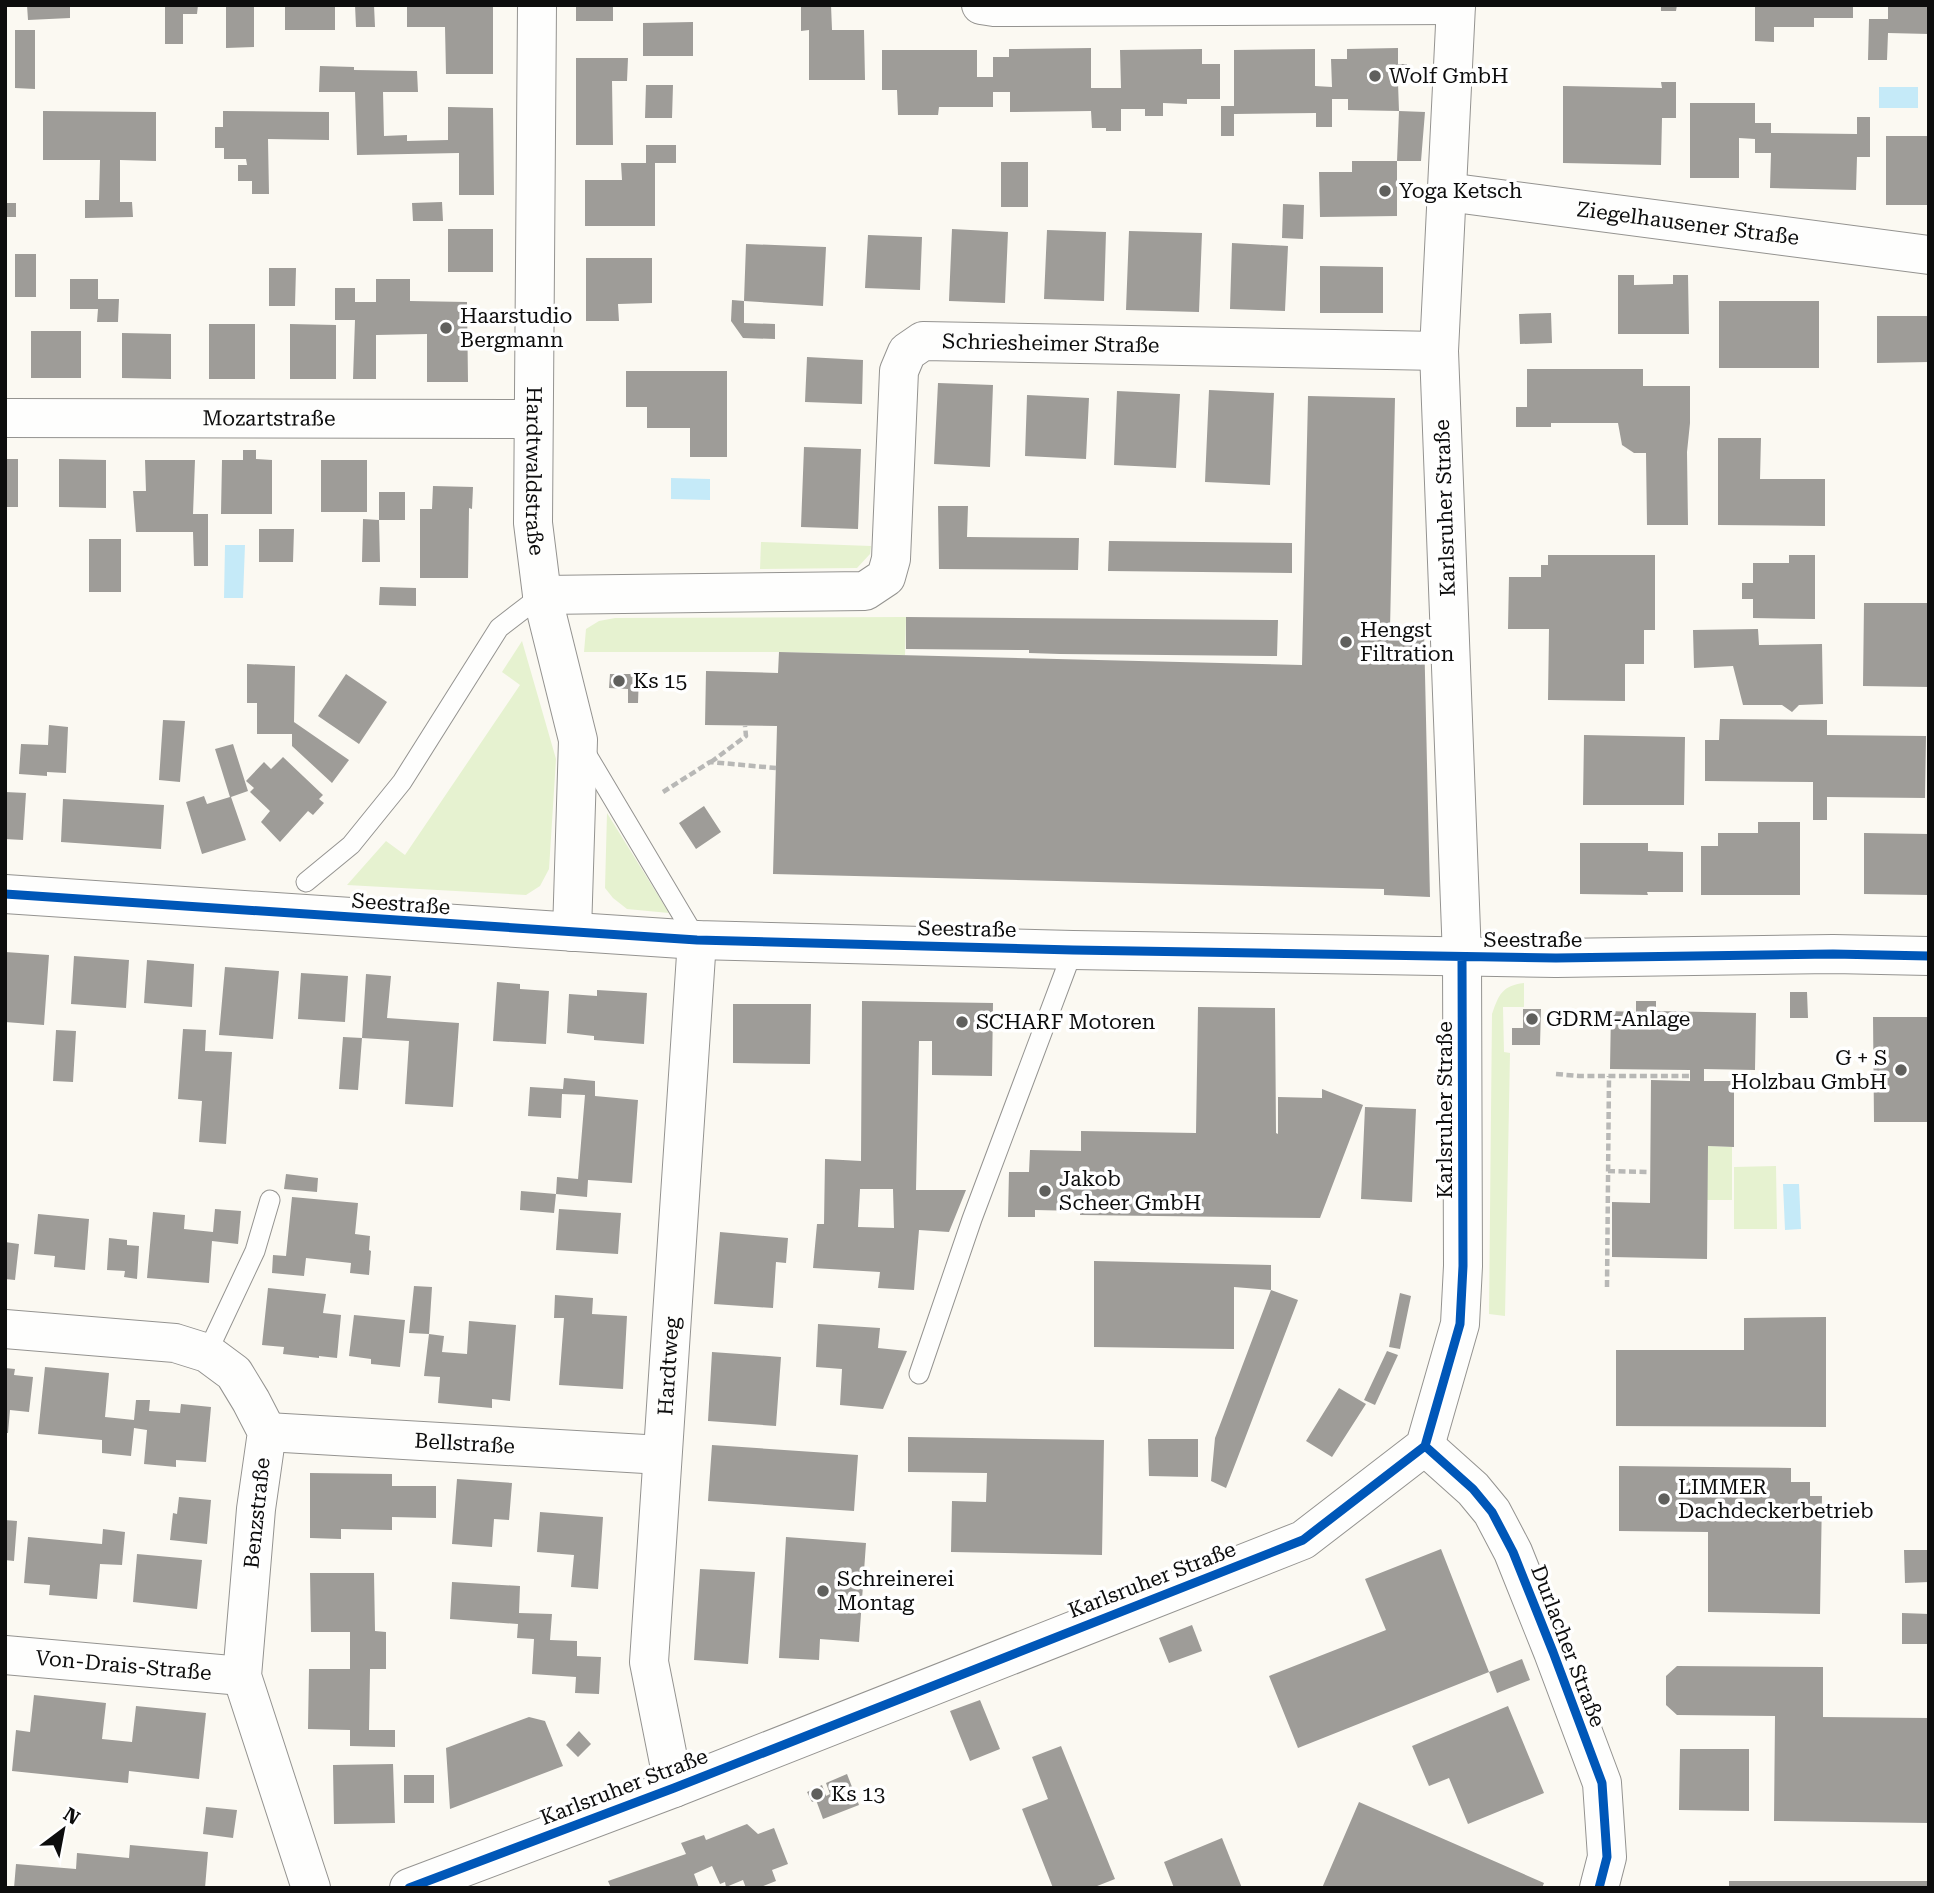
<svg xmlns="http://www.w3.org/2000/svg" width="1934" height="1893" font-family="'Roboto Serif',serif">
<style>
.green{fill:#e6f2d0}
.water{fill:#c5eaf8}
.building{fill:#9e9c98;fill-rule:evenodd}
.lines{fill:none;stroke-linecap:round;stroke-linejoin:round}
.lane-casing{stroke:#949390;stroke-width:21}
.street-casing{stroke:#949390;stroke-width:40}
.path{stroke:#b8b8b6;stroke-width:4.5;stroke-dasharray:7 3.5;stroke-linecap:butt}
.lane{stroke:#fefefd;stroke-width:19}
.street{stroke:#fefefd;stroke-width:38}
.cycleway-casing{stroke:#fff;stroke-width:13}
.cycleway{stroke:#0057b8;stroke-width:9}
.poi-dot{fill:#60605d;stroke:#fff;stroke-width:2.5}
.labels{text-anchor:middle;stroke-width:7;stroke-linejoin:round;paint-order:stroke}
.poi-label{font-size:21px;fill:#0d0d0d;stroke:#fff;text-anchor:start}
.street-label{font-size:21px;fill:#0d0d0d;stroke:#fff}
</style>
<rect width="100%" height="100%" fill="#fbf9f2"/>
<path class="green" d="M761 542 871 546 870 554 857 568 760 569Z
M906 617 905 655 779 652H584L586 629 599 621 615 618Z
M522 641 556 759 549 869 540 886 526 895 347 885 386 841 405 855 520 685 502 672Z
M607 813 669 913 627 909 613 898 605 888Z
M1524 983V1007H1503L1504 1052 1510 1053 1505 1316 1489 1314 1492 1014C1499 994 1502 986 1524 983Z
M1708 1146 1732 1147V1200H1707Z
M1776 1166 1777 1229H1734V1167Z"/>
<path class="water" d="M1879 87H1918V108H1879Z
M671 478 710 479V500L671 499Z
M225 545H245L243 598H224Z
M1783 1184H1799L1801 1229 1785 1230Z"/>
<path class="building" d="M27 5H70V18L28 20Z
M165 5H198L197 14H183V44H165Z
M226 5H254V47L226 48Z
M285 5H335V30H285Z
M355 5H374L375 27H356Z
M407 5H493V74H446L445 27H407Z
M576 5H613V21H576Z
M831 5 832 30H864L865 80H809V30L801 31V6Z
M1661 5H1677L1676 11H1661Z
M1755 5H1853V18H1814V27H1774V42L1755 41Z
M1888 5H1929V34L1888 33 1887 60H1868L1869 19H1888Z
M693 22V56H643V23Z
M15 30H35V89L15 88Z
M1091 48V88H1121L1120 50 1202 49V64H1220V99H1187V104L1163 103V116H1145V109H1121V131H1106V128H1092L1091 111 1010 112V92H993V107H939L938 115H898L897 90H882V50H977V77H993V57H1009V49Z
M1398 48V64H1407V83H1398L1399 111 1425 112 1421 161H1397V216L1320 217 1319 172H1352V161H1397L1399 111 1348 110V99H1332V127H1316V113L1234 114V136H1221V106H1234V50L1315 49V86L1332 87 1331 59H1347V49Z
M576 58H628L627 81H612L613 145H576Z
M320 66 354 67V70L417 71 418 92H383L384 136 407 135V141L448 140V107L493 108 494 195H459V153L357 155 355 92H319Z
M1661 82H1676V118H1662L1661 165 1563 163V86L1662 88Z
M646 85H673L672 118H645Z
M1690 103H1755V123H1771V133L1857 134V117H1870V157H1857L1856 190 1770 188 1771 153H1755V139L1739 138V178H1690Z
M43 111 156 112V161L120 160V202H132L133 217 85 218V200H99L100 160H43Z
M223 111 329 112V140L268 139 269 194H252V181H238V165H247L246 159H224V148H215V127H223Z
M1886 136H1929V205H1886Z
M646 145H676V163H655V226H585V180H622L621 163H646Z
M1001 162H1028V207H1001Z
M442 202 443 221H413L412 203Z
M5 203H16V217H5Z
M1283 204 1304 205 1303 239 1282 238Z
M448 229H493V272H448Z
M952 229 1008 232 1005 303 949 301Z
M1047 230 1106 232 1104 301 1044 299Z
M1129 231 1202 233 1199 312 1126 310Z
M868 235 922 237 920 290 865 288Z
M1232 243 1288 246 1285 311 1230 309Z
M746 244 826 247 823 306 744 301V323L775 324V339L743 338 731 321 732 300 744 301Z
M15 254H36V297H15Z
M586 258H652V303L618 304 619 321H586Z
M1320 266 1383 267V313H1320Z
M269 268H296L295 306H269Z
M1618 275H1634V285L1673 284V275H1688L1689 334H1618Z
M70 279H98V299H119L118 322H97L98 309H70Z
M376 279H410V301L467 302 468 382H427V334L376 335V379H353L355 320H335V288H355V302H376Z
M1719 301H1819V368H1719Z
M1551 313 1552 343 1520 344 1519 314Z
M1877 316H1929V362L1877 363Z
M209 324H255V379H209Z
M290 324 336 325V379H290Z
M31 331H81V378H31Z
M122 333 171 334V379L122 378Z
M807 357 863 360 862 404 805 402Z
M1527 369H1643V386H1690V423L1687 452 1688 525H1647L1646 453H1634L1622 445 1618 423H1551V427H1516V407H1527Z
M626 371H727V457H690V428H647V407H626Z
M938 383 993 385 990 467 934 464Z
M1209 390 1274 393 1270 485 1205 482Z
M1117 391 1180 394 1176 468 1114 465Z
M1027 395 1089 398 1086 459 1025 456Z
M1308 396 1395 398 1390 629 1424 630 1430 897 1384 895V889L773 874 777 726 705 725 706 671 778 673 779 652 1302 665Z
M1718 438H1761L1760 479H1825V526L1718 525Z
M804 447 861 449 858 529 801 527Z
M243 450H256V459L272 460V514H221L222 460H243Z
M5 459H18V507H5Z
M59 459 106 460V508L59 507Z
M145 460H195L193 514H208V566H194L193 532H136L133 491H146Z
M321 460H367V512H321Z
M433 486 473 487 472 509 469 508 468 578H420V509H432Z
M379 492H405V520H379Z
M938 506H968L967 537 1079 538 1078 570 939 569Z
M363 519 379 520 380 562H362Z
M259 529H294L293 562H259Z
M89 539H121V592H89Z
M1109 541 1292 543V573L1108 571Z
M1548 555H1655V630H1644V664H1625V701L1548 700 1549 629H1508L1509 577H1541V565H1548Z
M1789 555H1815V619L1753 618V599H1742V583H1753V563H1789Z
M380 587 416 588V606L379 605Z
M1864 603H1929V687L1863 686Z
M906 617 1278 620 1277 656 1060 654 1029 653V650L906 649Z
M1758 629 1759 645 1822 644 1823 704 1799 705 1792 712 1782 705H1743L1733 666 1694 668 1693 630Z
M247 664 295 666 294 722 349 760 332 783 292 746V734H257V703H247Z
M346 674 387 702 359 744 318 716Z
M610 674H639L638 703H628V689L609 688Z
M1720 719 1827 720V735L1926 736 1925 798 1827 797V820H1813V782L1705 781V740H1719Z
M163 720 185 721 180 782 159 780Z
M49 725 68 727 66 773 47 772V776L19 774 21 744 48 745Z
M1584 735 1685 737 1684 805H1583Z
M233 744 248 791 231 797 246 840 202 854 186 802 204 796 207 804 230 797 215 749Z
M283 757 323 795 319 799 324 803 313 815 308 811 280 842 261 822 270 811 250 792 254 788 246 781 264 762 271 769Z
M5 792 26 793 23 840 5 839Z
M63 799 164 805 161 849 61 842Z
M704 806 721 832 696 849 679 823Z
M1758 822H1800V895H1701V846H1718V833H1758Z
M1864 833 1929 834V895L1864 894Z
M1580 843H1648V851L1683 852V892H1647L1648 895 1580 894Z
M5 952 49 955 44 1025 5 1022Z
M74 956 129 960 126 1008 71 1004Z
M147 960 194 964 192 1007 144 1003Z
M225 967 279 971 273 1039 219 1035Z
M301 973 348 976 345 1022 298 1019Z
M366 974 391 976 387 1018 459 1023 453 1107 405 1104 409 1041 362 1038Z
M497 982 520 984V989L549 991 546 1044 493 1041Z
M597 990 647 993 644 1044 594 1040V1036L567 1033 569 994 597 996Z
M1790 992H1807L1808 1018H1790Z
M862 1001 993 1003 992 1076 932 1075V1041H919L916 1190H966L949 1232 919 1230 914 1290 878 1288 880 1272 813 1268 817 1224H824L825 1159 861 1161ZM860 1189H893L894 1228 858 1227Z
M1636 1001H1656V1011L1756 1013 1755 1070 1704 1069V1081H1734V1147L1708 1146 1707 1259 1612 1257V1202L1650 1203 1651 1080 1690 1081V1070L1610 1069 1611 1011 1636 1012Z
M733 1004H811L810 1064 733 1063Z
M1198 1007 1275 1008 1276 1133 1278 1134V1097L1322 1098V1089L1363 1105 1320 1218 1080 1215V1211L1035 1210V1217H1008L1009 1172H1029L1030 1150 1081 1151V1131L1196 1133Z
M1523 1009H1541L1540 1045H1512V1028H1523Z
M1873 1017H1929V1122H1874Z
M183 1029 206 1030 205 1051 232 1052 226 1144 199 1142 202 1101 178 1099Z
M56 1030 76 1031 73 1082 53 1081Z
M343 1037 362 1038 358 1090 339 1089Z
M564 1078 595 1081V1096L638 1100 632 1183 588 1180 587 1197 556 1194 557 1177 578 1179 585 1095 562 1094 561 1118 528 1116 530 1087 563 1089Z
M1365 1107 1416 1109 1412 1202 1361 1199Z
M286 1174 318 1178 317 1192 284 1189Z
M521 1191 556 1194 554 1213 520 1210Z
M292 1197 358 1203 355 1234 370 1236 369 1250 371 1251 369 1275 350 1273 351 1263 306 1258 304 1276 272 1273 273 1255 286 1256Z
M215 1209 241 1211 238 1244 212 1241 209 1283 147 1278 153 1212 185 1215 184 1229 213 1232Z
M559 1209 621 1213 618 1254 556 1250Z
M38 1214 89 1219 85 1270 54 1267 55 1256 34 1254Z
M720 1232 788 1238 786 1263 776 1262 773 1308 714 1304Z
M109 1238 127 1240V1245L139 1246 137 1279 124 1277 125 1271 107 1270Z
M5 1242 19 1244 15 1280 5 1279Z
M1094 1261 1271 1265V1290L1234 1287V1349L1094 1347Z
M414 1286 432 1287 429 1334 409 1333Z
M268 1288 326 1294 323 1313 341 1315 337 1358 319 1356V1358L283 1354 284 1347 262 1345Z
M1271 1290 1298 1300 1226 1488 1211 1481 1215 1438Z
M1400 1293 1411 1296 1400 1349 1389 1347Z
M555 1295 593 1298 592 1314 627 1316 623 1389 559 1385 564 1318H554Z
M354 1315 405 1320 400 1367 371 1364V1359L349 1356Z
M1826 1317V1427L1616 1426V1350H1744V1318Z
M469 1321 516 1325 510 1401 492 1399V1408L438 1403 440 1377 424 1376 429 1334 444 1336 442 1352 467 1354Z
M818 1324 880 1328 878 1348 907 1351 883 1409 840 1405 842 1369 816 1367Z
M1387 1351 1398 1355 1375 1405 1364 1400Z
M712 1352 781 1357 776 1426 708 1421Z
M45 1367 109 1373 105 1417 134 1420 136 1400H150L149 1411 180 1413 181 1404 211 1407 206 1462 176 1460V1467L144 1464 147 1430 134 1428 131 1456 102 1453V1440L38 1434Z
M5 1368 15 1369 14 1375 33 1377 29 1412 10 1410 8 1433H5Z
M1339 1388 1366 1404 1332 1457 1306 1441Z
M908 1437 1104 1440 1102 1555 951 1552 952 1501 986 1502 987 1473 908 1472Z
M1148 1439H1198V1477L1149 1476Z
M712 1445 858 1455 854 1511 708 1501Z
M1619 1466 1791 1468V1482H1810V1496H1822L1820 1614 1708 1612V1532L1619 1531Z
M310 1473 392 1474V1486H436V1518L392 1517V1530L341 1529V1539L310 1538Z
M457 1479 512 1483 509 1520 494 1519 492 1547 452 1544Z
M179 1497 211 1500 207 1544 170 1540 173 1513 177 1514Z
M540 1512 603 1517 598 1589 571 1587 574 1555 537 1552Z
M5 1520 17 1521 14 1561 5 1560Z
M103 1529 125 1532 122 1565 100 1564 97 1599 49 1595 50 1585 24 1583 28 1537 102 1544Z
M786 1537 866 1543 859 1642 820 1639 819 1660 779 1658Z
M1441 1549 1489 1672 1298 1748 1269 1676 1386 1630 1365 1579Z
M1904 1550H1929V1582L1905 1583Z
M137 1554 202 1560 197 1609 133 1602Z
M700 1569 755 1572 748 1664 694 1660Z
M310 1573H374L375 1631 386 1632V1669H370L369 1730H395V1747L350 1746V1730L308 1729 309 1669H350V1632H311Z
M452 1582 520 1586 519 1613 552 1614 550 1640 577 1641V1656L601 1657 599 1694 575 1693 576 1677 532 1674 534 1639 517 1638 518 1624 450 1619Z
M1902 1613 1929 1614V1644H1902Z
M1192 1625 1202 1651 1169 1663 1159 1638Z
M1522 1659 1530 1680 1497 1693 1489 1672Z
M1677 1666 1823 1667V1717L1929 1718V1823L1774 1821 1775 1716 1677 1715 1666 1705V1676Z
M34 1695 106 1703 102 1739 132 1742 136 1706 206 1713 199 1779 129 1771 128 1783 12 1771 16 1730 30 1732Z
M980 1700 1000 1749 970 1761 950 1711Z
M1508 1706 1544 1793 1468 1824 1449 1778 1429 1786 1412 1746Z
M529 1717 545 1721 563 1766 450 1809 446 1748Z
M579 1731 591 1744 578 1757 566 1745Z
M1061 1746 1115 1879 1092 1888H1053L1022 1809 1048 1799 1032 1757Z
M1680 1749H1749V1811L1679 1810Z
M393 1764 395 1823 334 1824 333 1765Z
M847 1774 859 1805 823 1819 816 1800 812 1802 807 1792 822 1785 826 1796 830 1794 826 1783Z
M404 1775H434V1803H404Z
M1359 1802 1544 1883 1542 1888H1322Z
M206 1807 237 1810 233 1838 203 1834Z
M747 1824 758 1834 774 1828 788 1864 772 1870 776 1881 758 1888H746L743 1880 726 1887 725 1882 720 1884 712 1866 694 1874 699 1888H611L608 1881 686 1854 681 1843 704 1835 706 1840Z
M1222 1838 1242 1888H1174L1164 1862Z
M130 1845 208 1852 205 1888H14L16 1864 76 1869 77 1853 129 1858Z
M1729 1881H1929V1888H1729Z"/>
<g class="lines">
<defs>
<path id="lane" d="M584 750 697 940
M306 882 351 845 402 782 499 628 542 595
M207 1353 255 1251 270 1200
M919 1374 972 1219 1073 950"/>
<g id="street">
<path id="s1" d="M537 5 533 523 542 595 578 740 572 932"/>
<path d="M981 5 994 7 1456 5"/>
<path id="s2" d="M1447 192 1929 255"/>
<path id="s3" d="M5 418 532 419"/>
<path id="s4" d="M542 595 865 591 886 577 891 559 899 371 907 352 923 341 1439 351"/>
<path d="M5 894 697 940 1073 950 1556 958 1833 954 1929 956"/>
<path d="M5 1329 175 1343 207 1353 234 1373 251 1401 267 1432 256 1509 242 1676 311 1888"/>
<path id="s5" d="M267 1432 662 1455"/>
<path d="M1425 1446 1473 1489 1492 1512 1513 1552 1553 1652 1602 1783 1607 1857 1599 1888"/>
<path id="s6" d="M5 1655 242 1676"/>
<path id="s7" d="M674 1788 649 1662 697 940"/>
<path d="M409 1888 674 1788 1303 1540 1425 1446 1460 1324 1463 1266 1462 957 1439 351 1456 5"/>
</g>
</defs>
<use href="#lane" class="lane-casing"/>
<use href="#street" class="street-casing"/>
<path class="path" d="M711 762 746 736 745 726
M663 792 710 762 776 768
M1556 1074 1579 1076H1690
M1608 1171 1650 1172
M1607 1287 1609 1076"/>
<use href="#lane" class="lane"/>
<use href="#street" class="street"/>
<defs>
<path id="cycleway" d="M5 894 697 940 1073 950 1556 958 1833 954 1929 956
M1425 1446 1473 1489 1492 1512 1513 1552 1553 1652 1602 1783 1607 1857 1599 1888
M409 1888 674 1788 1303 1540 1425 1446 1460 1324 1463 1266 1462 957"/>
</defs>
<use href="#cycleway" class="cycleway-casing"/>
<use href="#cycleway" class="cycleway"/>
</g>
<g class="poi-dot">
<circle cx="1375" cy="76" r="7"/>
<circle cx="1385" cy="191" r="7"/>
<circle cx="446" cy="328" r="7"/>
<circle cx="1346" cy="642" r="7"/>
<circle cx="619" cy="681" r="7"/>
<circle cx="1532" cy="1019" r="7"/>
<circle cx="962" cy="1022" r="7"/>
<circle cx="1901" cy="1070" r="7"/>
<circle cx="1045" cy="1191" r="7"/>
<circle cx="1664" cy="1499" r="7"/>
<circle cx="823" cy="1591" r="7"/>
<circle cx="817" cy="1794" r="7"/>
</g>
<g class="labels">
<g class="poi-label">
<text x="1389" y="83">Wolf GmbH</text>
<text x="1399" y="198">Yoga Ketsch</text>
<text x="460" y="323">Haarstudio<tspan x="460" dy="24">Bergmann</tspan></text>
<text x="1360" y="637">Hengst<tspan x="1360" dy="24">Filtration</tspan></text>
<text x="633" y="688">Ks 15</text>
<text x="1546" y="1026">GDRM-Anlage</text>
<text x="976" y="1029">SCHARF Motoren</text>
<text x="1887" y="1065" text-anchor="end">G + S<tspan x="1887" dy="24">Holzbau GmbH</tspan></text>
<text x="1059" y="1186">Jakob<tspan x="1059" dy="24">Scheer GmbH</tspan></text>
<text x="1678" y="1494">LIMMER<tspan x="1678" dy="24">Dachdeckerbetrieb</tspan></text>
<text x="837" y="1586">Schreinerei<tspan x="837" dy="24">Montag</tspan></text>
<text x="831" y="1801">Ks 13</text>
</g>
<g class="street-label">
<text dy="7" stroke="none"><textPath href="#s2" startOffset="243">Ziegelhausener Straße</textPath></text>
<text dy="7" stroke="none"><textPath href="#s4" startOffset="723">Schriesheimer Straße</textPath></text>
<text dy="7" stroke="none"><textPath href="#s3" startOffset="264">Mozartstraße</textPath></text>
<text dy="7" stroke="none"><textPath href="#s1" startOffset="466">Hardtwaldstraße</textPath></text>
<text transform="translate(1445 508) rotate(-92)" y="7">Karlsruher Straße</text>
<text transform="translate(401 904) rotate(4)" y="7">Seestraße</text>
<text transform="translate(967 929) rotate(1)" y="7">Seestraße</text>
<text x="1533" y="947">Seestraße</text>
<text transform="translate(1445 1110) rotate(-90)" y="7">Karlsruher Straße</text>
<text dy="7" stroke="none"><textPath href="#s7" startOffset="425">Hardtweg</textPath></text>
<text dy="7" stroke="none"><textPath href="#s5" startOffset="198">Bellstraße</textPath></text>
<text transform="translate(257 1513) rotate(-84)" y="7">Benzstraße</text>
<text transform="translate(1152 1580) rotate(-21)" y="7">Karlsruher Straße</text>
<text transform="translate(1568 1646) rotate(69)" y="7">Durlacher Straße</text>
<text dy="7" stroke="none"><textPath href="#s6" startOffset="119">Von-Drais-Straße</textPath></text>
<text transform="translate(624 1787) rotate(-21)" y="7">Karlsruher Straße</text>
</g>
</g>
<rect width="1934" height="1893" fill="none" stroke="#0d0d0d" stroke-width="14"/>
<g transform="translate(63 1830) rotate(32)" stroke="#ffffff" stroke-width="5" paint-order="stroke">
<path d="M0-5L12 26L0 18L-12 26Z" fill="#0d0d0d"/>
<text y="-10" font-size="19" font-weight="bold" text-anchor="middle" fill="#0d0d0d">N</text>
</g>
</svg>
